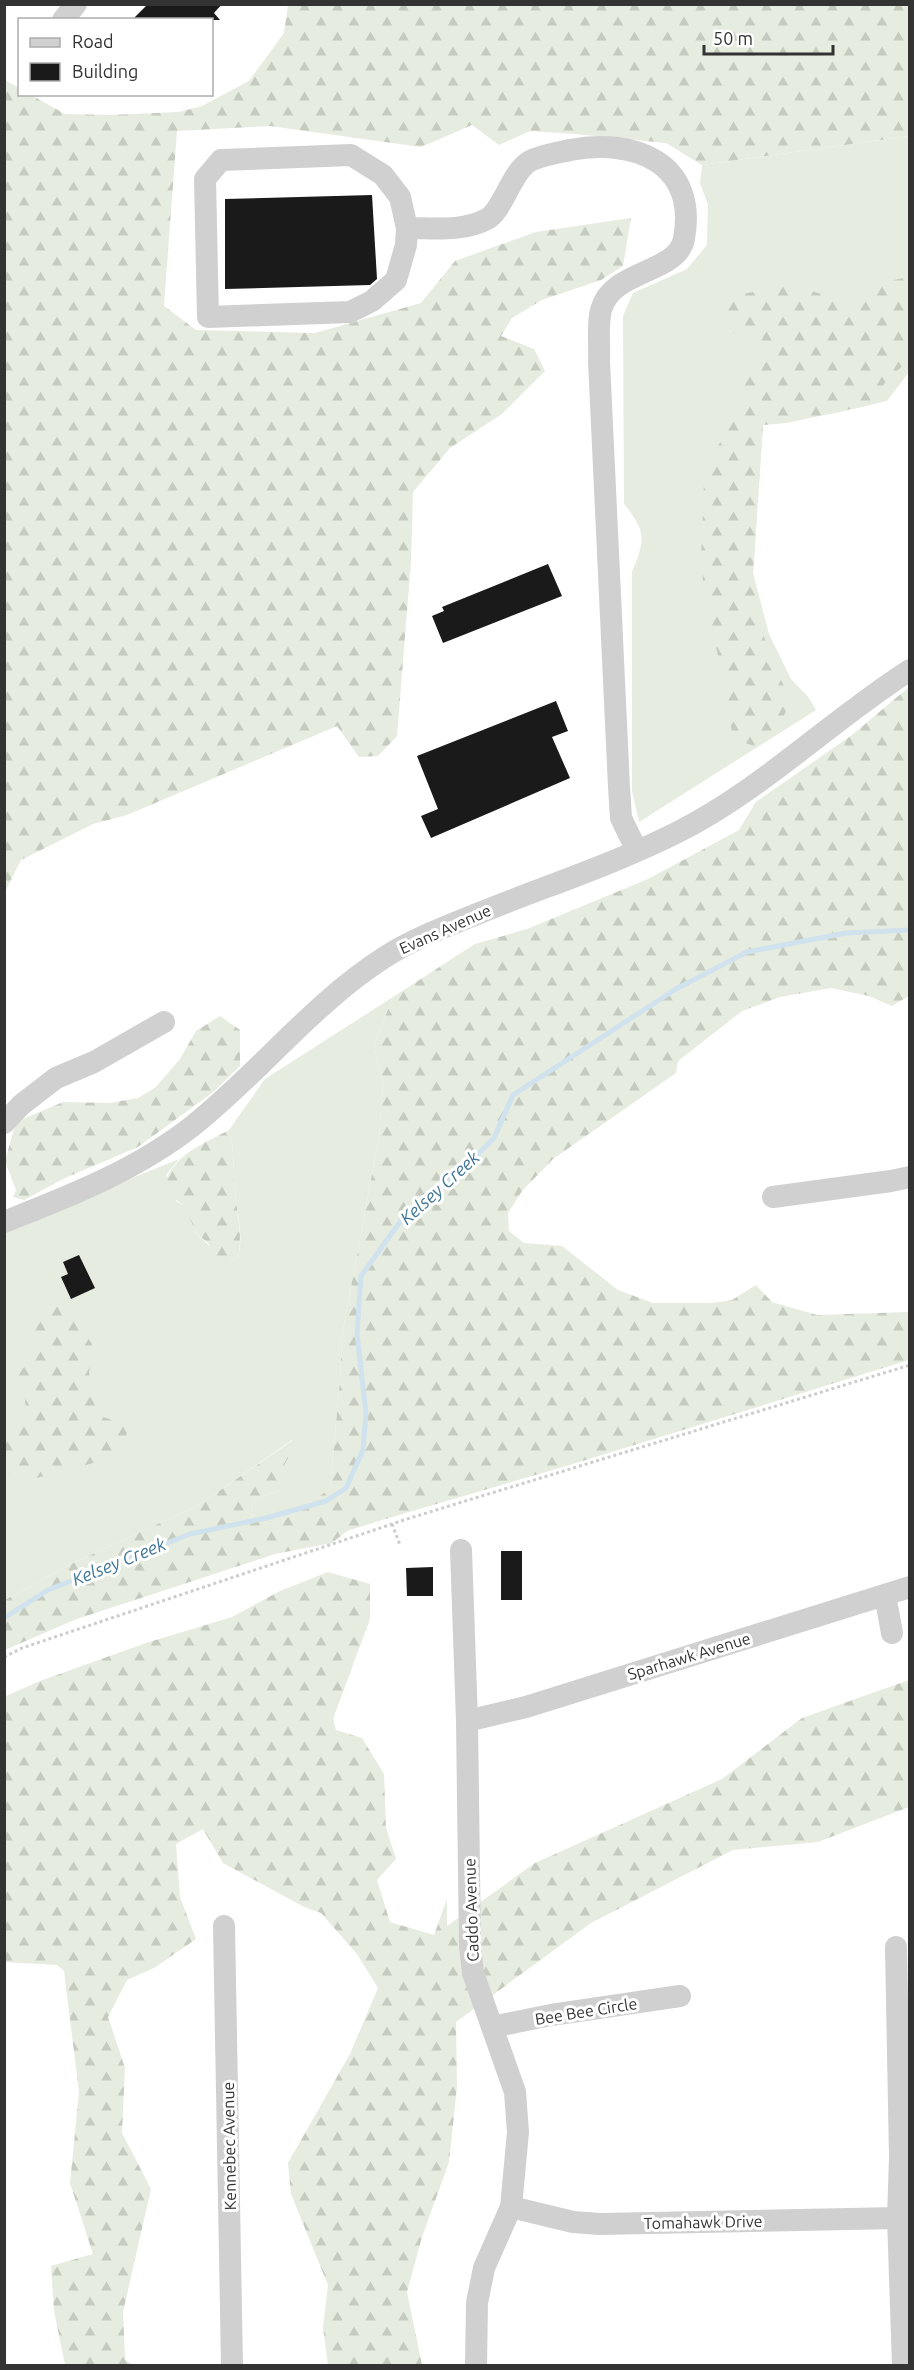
<svg xmlns="http://www.w3.org/2000/svg" width="914" height="2370" font-family="Ubuntu,sans-serif">
<style>
.grass{fill:#e6ecdf}
.forest{fill:url(#forest-firs)}
.lines{fill:none;stroke-linecap:round;stroke-linejoin:round}
.stream{stroke:#cfe2ee;stroke-width:5}
.building{fill:#1a1a1a}
.path{stroke:#cdcdcd;stroke-width:3;stroke-dasharray:3 3;stroke-linecap:butt}
.minor{stroke:#d0d0d0;stroke-width:22}
.labels{text-anchor:middle;stroke-width:6;stroke-linejoin:round;paint-order:stroke}
.street-label{font-size:16px;fill:#333;stroke:#fff}
.water-label{font-size:18px;font-style:italic;fill:#3f7597;stroke:#fff}
</style>
<defs>
<pattern id="forest-firs" width="22" height="20" patternUnits="userSpaceOnUse" patternTransform="scale(1.5)"><rect width="22" height="20" fill="#e6ecdf"/><path d="M5 1l3.5 6h-7zM16 11l3.5 6h-7z" fill="#c6cbc0"/></pattern>
</defs>
<rect width="100%" height="100%" fill="#fff"/>
<path class="grass" d="M909 136V372L887 401 836 413 763 425 753 573 769 634 791 679 809 698 816 710 639 822 632 791V572C645 540 647 532 624 504L623 316 633 293 687 269 707 245 708 205 700 183 702 165Z
M393 997 374 1045 383 1084 379 1136 342 1336 340 1379 330 1489 276 1525 253 1518 251 1508 255 1498 281 1491 280 1473 292 1451V1440L199 1505 71 1564 5 1600V1230L179 1159 166 1175 176 1201 185 1206 189 1213 196 1233 227 1263 238 1257C244 1234 237 1214 235 1191 233 1170 235 1150 229 1130L265 1079Z"/>
<path class="forest" d="M288 5H909V136L702 165 666 143 576 134 530 131 499 145 472 125 421 147 270 126 177 131 164 306 196 330 315 333 421 303 455 261 536 232 631 218 623 266 601 280 542 300 512 318 501 336 534 349 545 371 502 414 450 448 413 492 411 562 397 736 378 756 359 757 337 726 127 815 93 824 21 860 5 892V80L19 88 20 94 31 95 65 114 110 115 179 112 202 106 249 81 284 33Z
M909 277V360L887 380 869 405 787 423 763 425 753 573 758 619 775 668 791 700 780 724 757 747 733 739 724 679 706 608 701 562 704 481 710 459 729 428 748 374 771 359 738 337 718 316 725 297 791 285 852 303 889 281Z
M909 687V996L892 1006 869 996 831 988 780 997 742 1011 678 1061 676 1073 553 1159 522 1191 508 1213 509 1231 524 1243 562 1246 618 1290 653 1303H712L732 1300 756 1285 772 1302 817 1315 909 1312V1360L573 1464 382 1520 347 1531 332 1543 275 1554 74 1620 5 1650V1600L71 1564 199 1505 293 1440 292 1451 280 1473 288 1485 281 1491 255 1498 251 1508 253 1518 276 1525 330 1489 340 1379 342 1336 379 1136 383 1084 374 1045 393 997 475 944 527 929 648 879 739 830 756 802 852 735Z
M220 1016 240 1030V1066L212 1093 138 1147 65 1178 24 1200 13 1197 16 1190 5 1161 16 1122 63 1102 110 1103 138 1098 156 1087 180 1059 196 1031Z
M229 1130C235 1150 233 1170 235 1191 237 1214 243 1234 238 1257L227 1263 216 1261 209 1244 196 1233 185 1206 162 1190C174 1153 198 1147 229 1130Z
M44 1303 66 1306 92 1344 89 1373 92 1399 100 1416 129 1426 124 1443 116 1457 25 1481 9 1474 5 1465V1422L19 1424 27 1421 25 1399 17 1371 33 1363 31 1344Z
M328 1572 370 1584V1619L333 1719 336 1730 362 1738 384 1774 386 1828 396 1859 377 1880 390 1922 434 1935 447 1899V1926L535 1863 722 1779 802 1718 909 1680V1807L818 1842 733 1850 591 1923 456 2022 457 2087 449 2162 422 2237 407 2292 422 2365H328L323 2328 328 2285 291 2194 288 2163 350 2054 378 1988 357 1954 321 1913 304 1907 223 1863 203 1829 176 1844 180 1897 196 1939 154 1968 127 1980 108 2017 125 2068 122 2133 151 2189 123 2312 125 2360 134 2365H65L54 2311 51 2266 93 2254 70 2183 79 2092 64 1971 57 1965 5 1962 4 1697 40 1681 146 1643 232 1617 280 1591Z"/>
<g class="lines">
<path class="stream" d="M4 1618 48 1590 190 1534 266 1518 326 1501 346 1488 363 1450 366 1413 357 1334 361 1276 405 1215 465 1167 494 1138 513 1095 676 989 747 952 846 933 910 930"/>
</g>
<path class="building" d="M148 4H222L214 13 220 20H132Z
M372 195 377 279 370 285 225 289V199Z
M548 564 562 596 443 643 432 616 444 611 442 607Z
M556 701 568 731 552 737 570 778 431 838 421 816 438 809 417 756Z
M79 1255 95 1288 71 1299 61 1277 68 1274 63 1262Z
M501 1551H522V1600H501Z
M433 1567V1596H407L406 1568Z"/>
<g class="lines">
<path class="path" d="M392 1524 400 1545
M4 1657 22 1648 410 1518 910 1365"/>
<path class="minor" d="M63 20 76 4
M407 228 406 245 396 280 372 301 350 312 208 317 205 179 221 160 351 155 383 175 400 197 407 228C433 228 463 232 487 219 503 211 511 172 530 161 542 155 557 153 570 150 634 138 698 162 684 239 677 274 612 269 601 310 597 325 600 345 599 361L619 787 621 818 637 851
M4 1123 21 1105 56 1078 94 1062 164 1022
M773 1197 891 1181 910 1177
M4 1222C70 1196 139 1169 195 1124 261 1071 313 1003 385 957 413 939 445 927 477 914 543 887 612 865 676 833 762 790 830 721 910 670
M461 1550 467 1721 470 1946 473 1973 515 2092 518 2132 511 2207 484 2268 477 2303 476 2366
M885 1595 892 1633
M467 1721 526 1707 910 1587
M224 1926 232 2366
M896 1947 900 2157 898 2218 903 2366
M492 2027 551 2015 680 1996
M511 2207 573 2222 600 2224 898 2218"/>
</g>
<g class="labels">
<g class="street-label">
<text transform="translate(445 929) rotate(-24)" y="6">Evans Avenue</text>
<text transform="translate(689 1656) rotate(-17)" y="6">Sparhawk Avenue</text>
<text transform="translate(471 1910) rotate(-92)" y="6">Caddo Avenue</text>
<text transform="translate(586 2011) rotate(-9)" y="6">Bee Bee Circle</text>
<text transform="translate(229 2146) rotate(-91)" y="6">Kennebec Avenue</text>
<text transform="translate(703 2222) rotate(-1)" y="6">Tomahawk Drive</text>
</g>
<g class="water-label">
<text transform="translate(440 1188) rotate(-42)" y="6">Kelsey Creek</text>
<text transform="translate(119 1562) rotate(-22)" y="6">Kelsey Creek</text>
</g>
</g>
<rect width="914" height="2370" fill="none" stroke="#333333" stroke-width="12"/>
<rect x="18" y="18" width="195" height="78" fill="#ffffff" stroke="#adadad" stroke-width="1.5"/>
<rect x="30" y="38" width="30" height="9" fill="#d0d0d0" stroke="#adadad" stroke-width="1.5"/>
<text x="72" y="48" font-size="18" fill="#333333">Road</text>
<rect x="30" y="63" width="30" height="18" fill="#1a1a1a" stroke="#adadad" stroke-width="1.5"/>
<text x="72" y="78" font-size="18" fill="#333333">Building</text>
<path d="M704 45v9h129v-9" fill="none" stroke="#333333" stroke-width="3"/>
<text x="713" y="45" font-size="18" fill="#333333" stroke="#ffffff" stroke-width="4.5" paint-order="stroke">50 m</text>
</svg>
